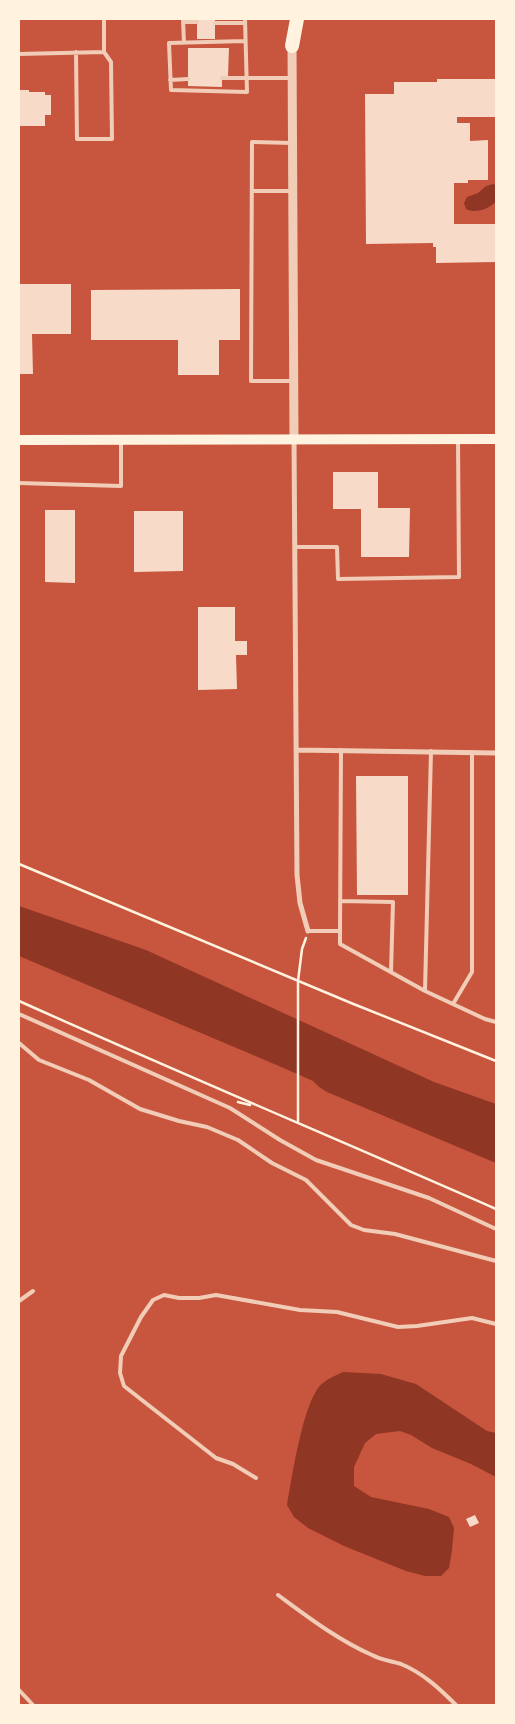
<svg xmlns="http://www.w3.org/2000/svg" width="515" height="1724" font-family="'Noto Sans',sans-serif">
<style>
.water{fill:#8f3625}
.building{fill:#f7dbc8}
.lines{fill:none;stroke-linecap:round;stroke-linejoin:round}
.path{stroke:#fff3e0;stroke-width:2.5}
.service{stroke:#f1ccb7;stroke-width:4}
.minor{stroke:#f1ccb7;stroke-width:5}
.tertiary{stroke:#f1ccb7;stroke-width:9}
.secondary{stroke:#fff3e0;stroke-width:10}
.motorway{stroke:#fff3e0;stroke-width:14}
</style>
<rect width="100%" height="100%" fill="#c8553d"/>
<path class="water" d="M493 184 496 185V202C488 209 476 214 466 209L464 203 467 197 478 193 486 186Z
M19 906 146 950 434 1082 496 1104V1163L327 1092 319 1087 313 1081 279 1066 19 956Z
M343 1372 381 1374 416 1384 487 1431 496 1433V1477L471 1464 432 1448 411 1435 400 1431 376 1434 365 1443 354 1467V1486L371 1497 429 1509 449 1517 454 1528 452 1550 449 1568 441 1576H425L406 1571 344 1546 308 1528 294 1517 287 1505C292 1479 303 1398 323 1383 329 1378 337 1375 343 1372Z"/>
<path class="building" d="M197 19H215V39H197Z
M188 48H229L228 76H222V87L188 86Z
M437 79H496V117H457V123H470V141L488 140V180H468V183H454V224H496V262L436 263V247H433V243L366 244 365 94H394V82H437Z
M19 90H29V92H45V95H51V115H45V126H19Z
M19 284H71V334H32L33 374H19Z
M240 289V340H219V375H178V340H91V290Z
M333 472H378V508H410L409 557H361V509H333Z
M45 510H75V583L45 582Z
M134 511H183V571L134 572Z
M198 607H235V641H247V655H236L237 689 198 690Z
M356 776H408V895H357Z
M475 1515 479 1523 470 1527 466 1519Z"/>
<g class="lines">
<path class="path" d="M19 864 351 1003 496 1061
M19 1001C177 1072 337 1139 496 1209
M238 1102 250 1105
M298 1121V981L302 949 306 938"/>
<path class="service" d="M183 19 184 43
M245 19 247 92 171 90 169 43 245 41
M183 22H197
M215 23H245
M76 52 77 139H112L111 62 104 52
M19 54 104 52V19
M222 78H292
M170 80 188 79
M292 143 252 142 251 381H294
M252 191H293
M19 483 121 486V440
M295 547H337L338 579 459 577 458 439
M431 751 425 991 485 1019 496 1022
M340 901 393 902 391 972
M308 931H340V944L425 991
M340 931 341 750
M453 1004 472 972V752
M19 1014 230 1108 280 1140 316 1160 429 1198 496 1229
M19 1043 39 1060 89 1080 140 1109 179 1121 207 1127 238 1140 272 1163 306 1180 351 1225 364 1230 395 1234 496 1261
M19 1301 33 1291
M256 1478 233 1464 216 1458 124 1386 120 1373 121 1356 141 1317 153 1300 164 1295 179 1298H199L216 1295 300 1310 337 1312 398 1327 417 1326 472 1318 496 1324
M278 1595C308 1617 338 1640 372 1655 381 1660 391 1661 401 1664 423 1673 440 1689 456 1705
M19 1690 33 1705"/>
<path class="minor" d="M294 439 297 875 300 903 308 931
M296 750 496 753"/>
<path class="tertiary" d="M292 42 294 439"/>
<path class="secondary" d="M19 440 496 439"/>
<path class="motorway" d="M292 46 297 19"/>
</g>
<rect width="515" height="1724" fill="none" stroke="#fff3e0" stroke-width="40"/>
</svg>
